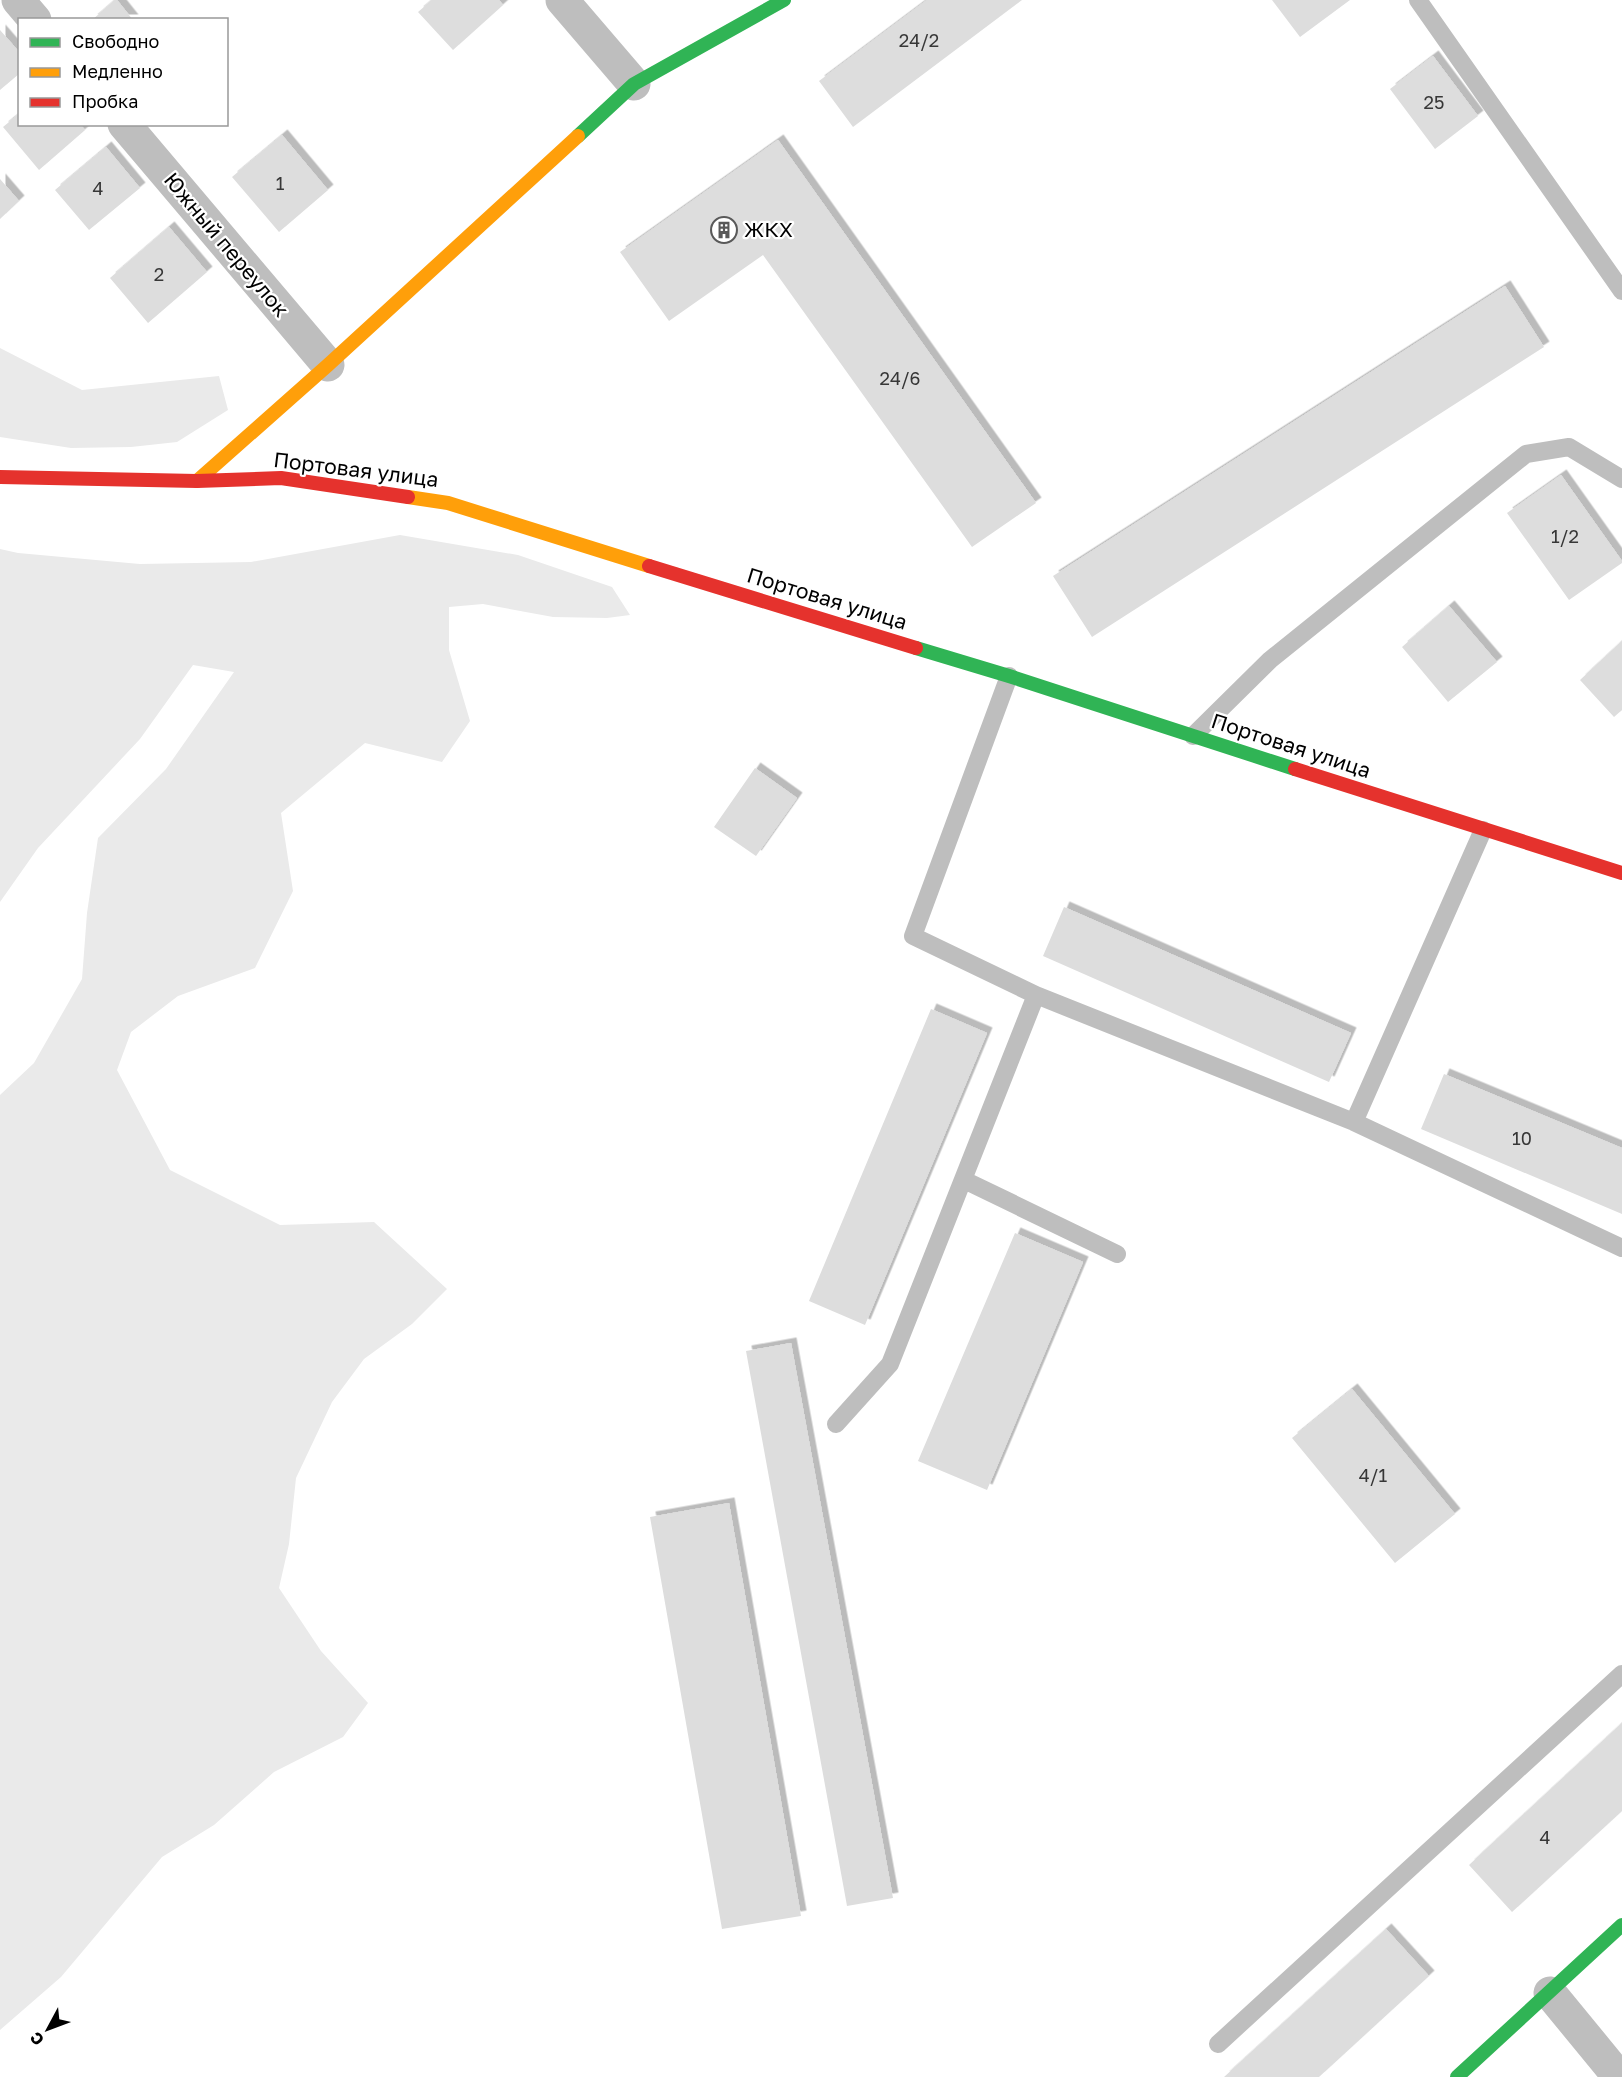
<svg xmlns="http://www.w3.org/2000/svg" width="1622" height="2077" font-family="'Golos Text',sans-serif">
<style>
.green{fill:#eaeaea}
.building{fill:#ddd;filter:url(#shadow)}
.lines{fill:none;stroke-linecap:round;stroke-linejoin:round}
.lane{stroke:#bebebe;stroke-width:18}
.street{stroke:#bebebe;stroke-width:33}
.fast{stroke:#30b455;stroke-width:14}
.slow{stroke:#ff9f0a;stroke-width:14}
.jam{stroke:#e5322d;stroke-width:14}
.labels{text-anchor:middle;stroke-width:4.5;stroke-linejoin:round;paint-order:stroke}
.number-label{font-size:18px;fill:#373737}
.poi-label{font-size:21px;fill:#000;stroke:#fff;text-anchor:start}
.street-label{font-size:21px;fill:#000;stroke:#fff}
</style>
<defs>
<filter id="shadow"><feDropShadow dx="5.5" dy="-5.5" stdDeviation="0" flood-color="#0004"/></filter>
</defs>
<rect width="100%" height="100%" fill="#fff"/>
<path class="green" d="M0 348 82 390 219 376 228 410 177 442 131 447 71 448 0 437Z
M400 535 518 555 612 587 630 615 607 618 553 617 483 604 449 607V650L470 721 442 762 365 743 281 813 293 891 255 968 178 996 131 1032 117 1070 170 1170 280 1225 374 1222 447 1289 412 1324 364 1359 332 1402 296 1478 289 1544 279 1588 321 1651 368 1703 343 1737 274 1772 214 1825 162 1857 61 1977 0 2030V1095L34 1063 82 979 87 913 98 838 166 769 234 672 193 665 140 739 38 848 0 902V549L18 553 140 564 251 562Z"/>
<path class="building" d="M115 0H117L133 20H92Z
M432 0H499L503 5 453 50 418 12Z
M927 0H1022L853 127 819 81Z
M1272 0H1350L1300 37Z
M0 30 20 53V73L0 90Z
M1433 56 1478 116 1435 149 1390 89Z
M20 113V124H80L85 130 39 170 3 127Z
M282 135 328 190 279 232 232 177Z
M778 140 1036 503 972 547 763 255 669 321 620 252Z
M106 147 140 188 89 230 55 190Z
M0 179 19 201 0 219Z
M169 227 207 272 148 323 110 278Z
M1505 286 1544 347 1092 637 1053 576Z
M1561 475 1622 561V563L1569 600 1507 513Z
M1449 606 1497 662 1448 702 1402 647Z
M1622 641V710L1614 717 1580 680Z
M755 768 797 798 756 856 714 827Z
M1064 907 1351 1033 1329 1082 1043 956Z
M931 1009 987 1033 865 1325 809 1301Z
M1444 1074 1622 1148V1214L1421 1129Z
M1015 1233 1083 1262 987 1490 918 1461Z
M791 1343 893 1898 847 1906 746 1351Z
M1352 1389 1455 1514 1395 1563 1292 1438Z
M729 1503 801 1916 722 1929 650 1517Z
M1622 1723V1811L1512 1912 1469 1865Z
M1386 1929 1429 1976 1319 2077H1224Z"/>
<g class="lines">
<path class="lane" d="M1418 0 1622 291
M1009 676 913 936 1036 995 1354 1122 1483 830
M1193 736 1270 660 1526 454 1569 447 1622 479
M1354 1122 1622 1248
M964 1180 1117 1254
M836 1424 890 1364 1036 995
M1218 2044 1622 1674"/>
<path class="street" d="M18 0 35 20
M562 0 634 84
M124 124 328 365
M1550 1993 1619 2077"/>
<path class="fast" d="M578 136 634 84 784 0
M916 648 1009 676 1295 769
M1457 2077 1622 1925"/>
<path class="slow" d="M197 481 328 365 578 136
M408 497 448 503 649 566"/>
<path class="jam" d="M0 477 197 481 281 478 408 497
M649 566 916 648
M1295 769 1622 873"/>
</g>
<defs>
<symbol id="building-ring" viewBox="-11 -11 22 22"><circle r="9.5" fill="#fff" stroke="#595959" stroke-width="1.5"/><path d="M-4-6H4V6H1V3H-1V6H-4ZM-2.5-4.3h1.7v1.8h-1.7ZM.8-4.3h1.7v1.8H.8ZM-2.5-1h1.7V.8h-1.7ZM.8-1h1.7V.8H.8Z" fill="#595959"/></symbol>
</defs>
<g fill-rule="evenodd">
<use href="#building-ring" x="709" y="215" width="30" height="30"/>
</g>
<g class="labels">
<g class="number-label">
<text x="919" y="47">24/2</text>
<text x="1434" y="109">25</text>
<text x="280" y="190">1</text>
<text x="98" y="195">4</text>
<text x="159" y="281">2</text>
<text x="900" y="385">24/6</text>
<text x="1565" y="543">1/2</text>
<text x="1522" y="1145">10</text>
<text x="1373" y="1482">4/1</text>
<text x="1545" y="1844">4</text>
</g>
<g class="poi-label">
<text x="744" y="237">ЖКХ</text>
</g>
<g class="street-label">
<text transform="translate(226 245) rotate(50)" y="7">Южный переулок</text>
<text transform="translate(356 470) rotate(7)" y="7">Портовая улица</text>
<text transform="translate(827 599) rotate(17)" y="7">Портовая улица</text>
<text transform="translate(1291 746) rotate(18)" y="7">Портовая улица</text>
</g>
</g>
<rect x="18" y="18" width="210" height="108" fill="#ffffff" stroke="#999999" stroke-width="1.5"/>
<rect x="30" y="38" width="30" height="9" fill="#30b455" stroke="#999999" stroke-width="1.5"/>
<text x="72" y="48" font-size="18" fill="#000000">Свободно</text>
<rect x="30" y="68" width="30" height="9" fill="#ff9f0a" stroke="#999999" stroke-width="1.5"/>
<text x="72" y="78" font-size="18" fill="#000000">Медленно</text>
<rect x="30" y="98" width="30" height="9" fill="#e5322d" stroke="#999999" stroke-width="1.5"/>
<text x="72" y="108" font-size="18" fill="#000000">Пробка</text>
<g transform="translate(48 2029) rotate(229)" stroke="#ffffff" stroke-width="4.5" paint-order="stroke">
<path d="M0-4.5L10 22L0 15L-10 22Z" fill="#000000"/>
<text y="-9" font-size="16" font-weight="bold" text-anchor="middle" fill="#000000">С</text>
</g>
</svg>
